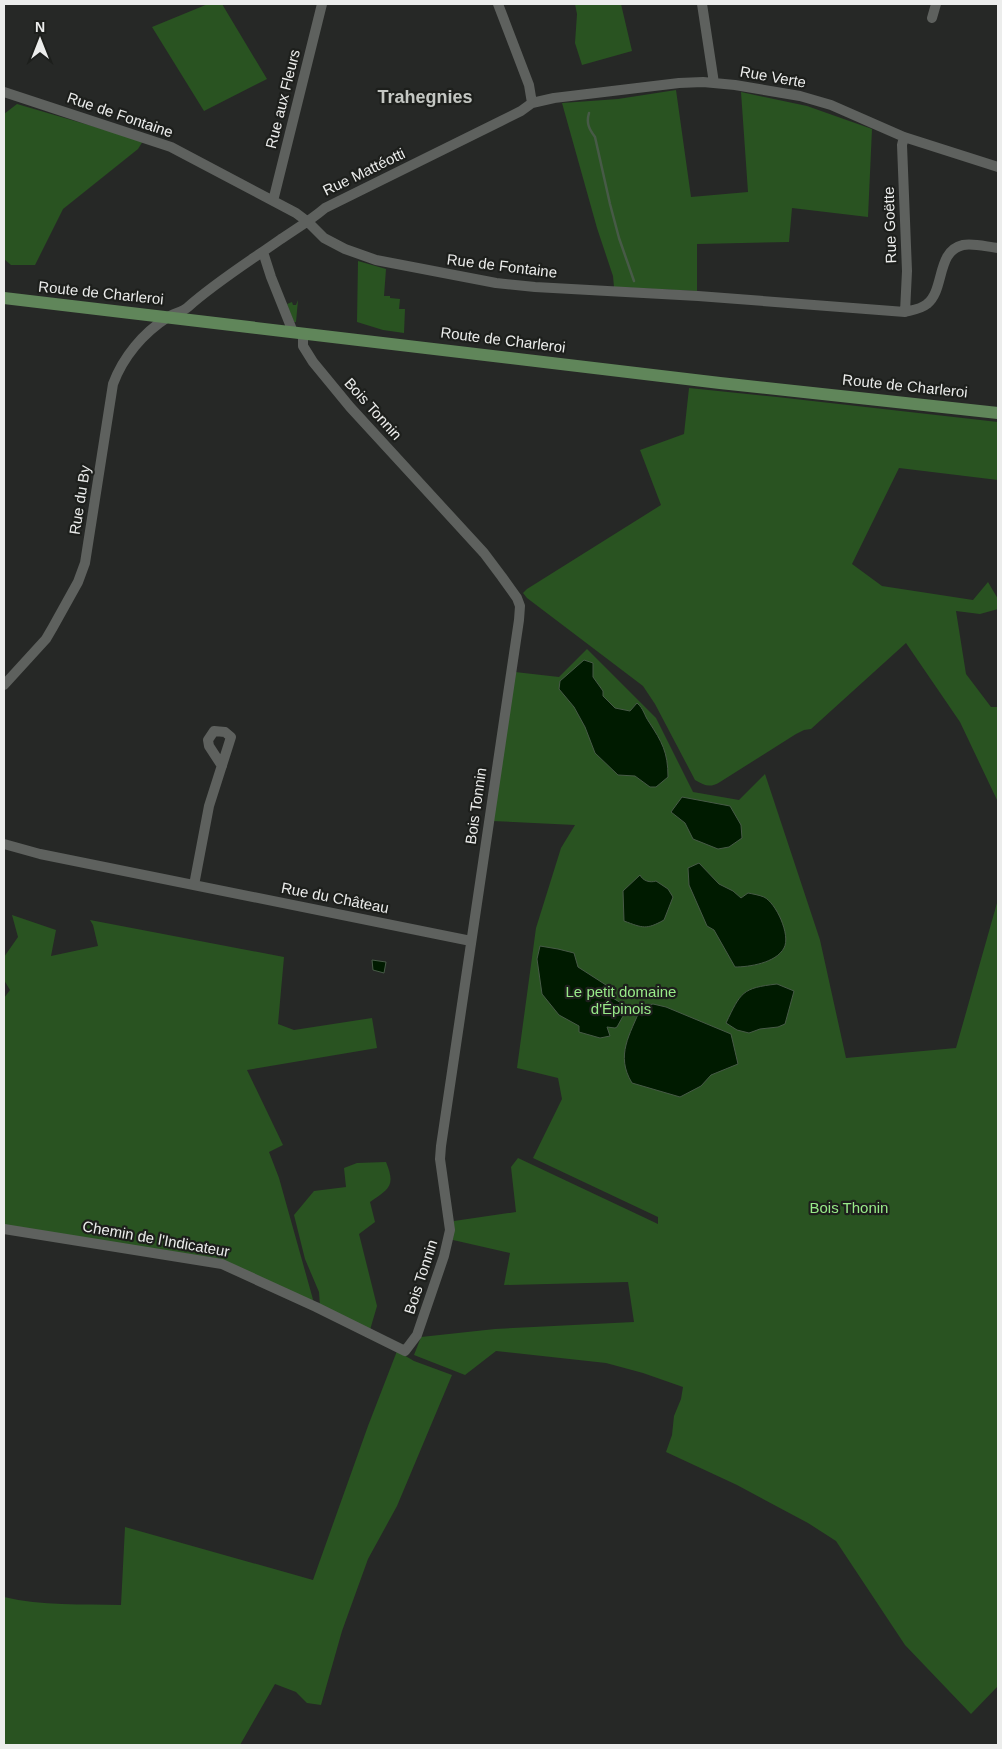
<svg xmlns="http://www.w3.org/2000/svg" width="1002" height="1749" font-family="Helvetica,sans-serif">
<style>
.green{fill:#295321}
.water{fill:#001b00;stroke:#475a47}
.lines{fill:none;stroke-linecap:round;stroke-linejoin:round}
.stream{stroke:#475a47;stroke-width:2.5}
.minor{stroke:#5e615e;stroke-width:10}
.major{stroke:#60865a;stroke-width:12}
.labels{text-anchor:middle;stroke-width:4.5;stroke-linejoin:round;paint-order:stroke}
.street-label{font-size:15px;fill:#ecedec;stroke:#1d1f1c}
.park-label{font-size:15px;fill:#98ea89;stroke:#1d1f1c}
.quarter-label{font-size:18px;font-weight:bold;fill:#c4c7c3;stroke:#1d1f1c}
</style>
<rect width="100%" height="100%" fill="#262826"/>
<path class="green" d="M208 4H222L267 79 204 111 152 27Z
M575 4H621L632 51 582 65 575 43 577 14Z
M676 90 691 197 748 192 741 92 807 106 872 129 868 217 792 208 789 242 697 244V291L614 287 613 276 597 228 562 103 618 99Z
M17 104 143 141 138 149 63 209 35 265H11L4 259V114Z
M358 261 386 269 384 296H390V298L400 299 399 309H405L404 333 383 330 357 322Z
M298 300 296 322H294L287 304 292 302 293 305H296Z
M689 388 777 397 998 422V480L899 468 852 564 882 586 973 600 988 582 998 599V609L980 614 956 611 966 674 991 707H998V802L960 722 906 643 811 729 804 730 796 734 720 782C710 788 705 786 695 780L655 704 643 686 527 598 523 593 527 589 661 505 640 450 684 434Z
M587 649 656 718 693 792 739 800 765 774 820 940 846 1058 956 1048 997 903 998 813V1686L971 1714 905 1645 836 1541 808 1523 737 1485 666 1452 672 1435 674 1416 681 1399 683 1387 643 1373 606 1363 496 1351 465 1375 414 1355 421 1337 495 1329 634 1322 628 1282 504 1285 510 1253 453 1240 454 1221 516 1212 511 1167 518 1158 658 1224V1217L533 1158 562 1099 558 1078 517 1068 536 928 561 848 575 825 492 821 515 672 559 677Z
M12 915 56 930 51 956 98 946 93 925 90 920 284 957 278 1024 294 1030 372 1018 377 1048 247 1070 283 1145 269 1152 279 1178 314 1303 221 1259 4 1226V998L10 990 4 980V957L18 937Z
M386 1162C396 1186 389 1189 370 1202L375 1222 359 1234 377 1306 370 1330 320 1306 319 1292 305 1259 294 1215 314 1191 346 1187 344 1168 357 1163Z
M397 1351 414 1361 452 1375 397 1506 368 1559 342 1631 321 1705 307 1703 296 1692 275 1684 240 1745H4V1597C42 1606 82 1604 121 1605L125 1527 313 1580 368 1426Z"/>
<path class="water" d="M584 660 593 663V677L603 691V696L615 708 630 711 637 703C644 709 644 715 649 722 662 742 668 752 668 777L656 787H650L635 776 618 775 595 753 585 727 574 707 559 689 560 681Z
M682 797 730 806 741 825 742 838 729 847 718 849 693 839 685 823 671 812Z
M699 863 719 884 733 891 741 898 748 893C753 894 759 895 764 897 776 903 791 935 784 948 776 963 749 967 735 967L714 930 707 926 689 885 688 868Z
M640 875C643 881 650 883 656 881L668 889 673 897 664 920C646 930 643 928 624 921L623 891Z
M540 946 558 949 574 953 578 967 606 985 611 997 628 1007 617 1027 615 1028 607 1027 610 1036 600 1038 579 1032V1026L559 1015 542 994 537 959Z
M372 960 386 962 384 973 373 970Z
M777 984 794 991 785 1024 778 1027 760 1029 749 1033 737 1030 726 1023C741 992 742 988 777 984Z
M653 1004 666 1007 731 1034 738 1064 711 1075 701 1086 680 1097 632 1083C615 1055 630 1035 641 1007Z"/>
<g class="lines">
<path class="stream" d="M589 113C586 123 589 129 595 137L610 204 619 238 634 281"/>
<path class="minor" d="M498 4 529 85 532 103
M702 4 714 83
M932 18 936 4
M4 92 171 147 296 213 308 222 324 238 345 249 376 260 496 283 535 287 698 296 905 312C913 310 921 309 927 304 945 290 936 251 963 245 974 243 987 247 998 248
M904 137 902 145 907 271 905 312
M273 201 322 4
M263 252 271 277 293 332
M4 685 46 639 53 627 78 582 85 563 113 384C123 357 143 333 168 317 174 313 183 312 188 307 216 282 250 261 281 239 296 229 311 220 325 208L501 121 521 111 532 103 554 98 679 83 703 82 735 85 800 96 831 105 904 137 998 167
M4 844 40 854 471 941
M194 885 209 806 231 737 225 732 214 731 208 740 209 746 222 766
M4 1229 222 1264 316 1307 405 1351 417 1335 444 1256 450 1230 440 1159 441 1146 519 620 520 606 517 598 502 577 484 553 350 407 313 362 303 346V333"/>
<path class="major" d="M4 298 720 383 998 413"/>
</g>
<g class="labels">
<g class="street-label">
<text transform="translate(773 77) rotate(10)" y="5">Rue Verte</text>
<text transform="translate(283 99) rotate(-76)" y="5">Rue aux Fleurs</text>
<text transform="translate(120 115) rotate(19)" y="5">Rue de Fontaine</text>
<text transform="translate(364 172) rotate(-26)" y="5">Rue Mattéotti</text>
<text transform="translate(890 225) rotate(-92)" y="5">Rue Goëtte</text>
<text transform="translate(502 266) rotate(7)" y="5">Rue de Fontaine</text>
<text transform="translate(101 293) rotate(6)" y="5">Route de Charleroi</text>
<text transform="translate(503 340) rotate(7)" y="5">Route de Charleroi</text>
<text transform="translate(905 386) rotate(6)" y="5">Route de Charleroi</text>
<text transform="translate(373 409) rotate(48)" y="5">Bois Tonnin</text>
<text transform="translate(80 500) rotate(-81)" y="5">Rue du By</text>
<text transform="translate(476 806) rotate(-82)" y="5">Bois Tonnin</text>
<text transform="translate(335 898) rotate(11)" y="5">Rue du Château</text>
<text transform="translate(156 1239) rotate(10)" y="5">Chemin de l'Indicateur</text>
<text transform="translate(421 1277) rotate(-72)" y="5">Bois Tonnin</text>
</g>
<g class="park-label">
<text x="621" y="997">Le petit domaine<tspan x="621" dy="17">d'Épinois</tspan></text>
<text x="849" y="1213">Bois Thonin</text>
</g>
<g class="quarter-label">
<text x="425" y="103">Trahegnies</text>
</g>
</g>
<rect width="1002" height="1749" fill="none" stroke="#ecedec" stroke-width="10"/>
<g transform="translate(40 40)" stroke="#1d1f1c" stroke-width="4" paint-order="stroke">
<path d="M0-4L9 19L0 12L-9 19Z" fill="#ecedec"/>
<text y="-8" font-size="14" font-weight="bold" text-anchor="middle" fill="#ecedec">N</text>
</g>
</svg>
